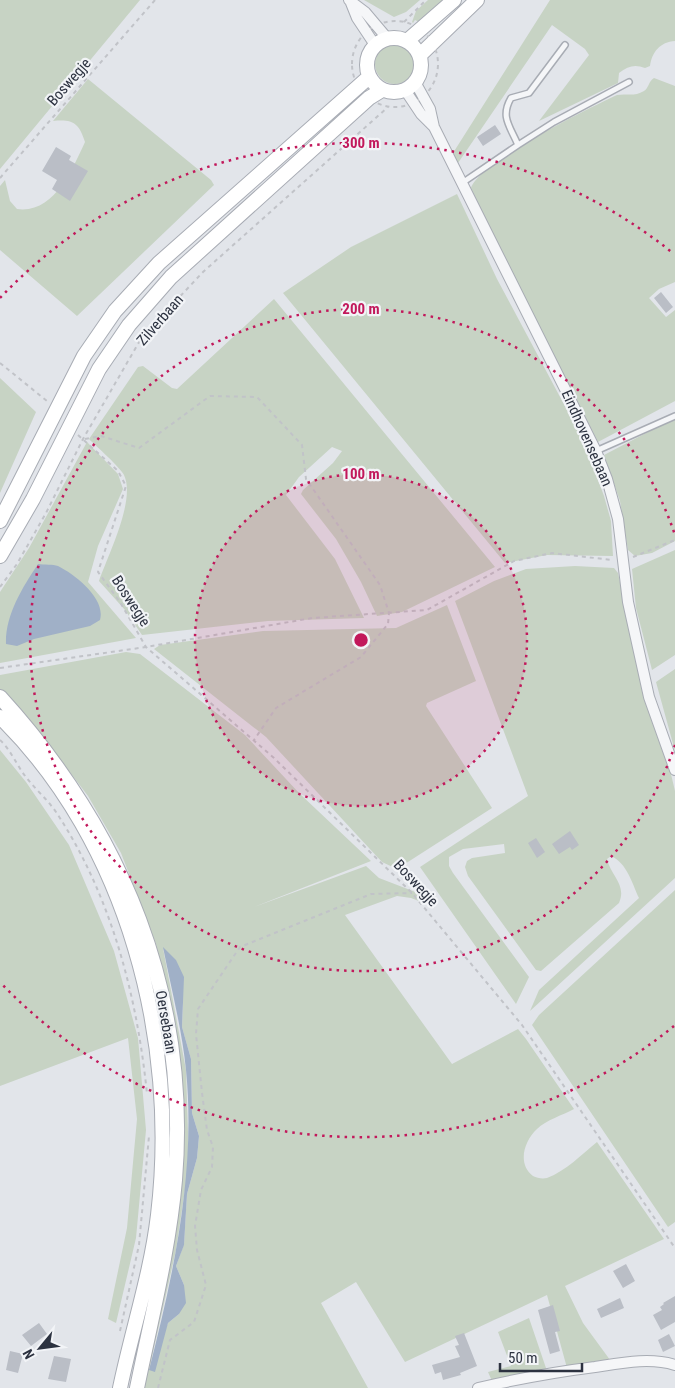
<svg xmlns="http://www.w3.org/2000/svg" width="675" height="1388" font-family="'Roboto Condensed',sans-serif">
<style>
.green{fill:#c7d3c4;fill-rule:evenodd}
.water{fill:#a0b0c7}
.building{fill:#babec6}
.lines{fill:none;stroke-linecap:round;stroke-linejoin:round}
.lane-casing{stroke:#a8acb4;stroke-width:8}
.street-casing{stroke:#a8acb4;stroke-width:12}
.secondary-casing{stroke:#a8acb4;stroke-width:16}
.path{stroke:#c1c3c8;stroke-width:2;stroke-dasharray:4 4;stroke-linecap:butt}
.lane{stroke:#f5f6f8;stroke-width:5}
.street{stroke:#f5f6f8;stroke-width:10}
.secondary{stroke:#fff;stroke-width:14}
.ring{fill:none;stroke:#c2185b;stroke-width:2.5;stroke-dasharray:2.5 5}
.labels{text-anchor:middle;stroke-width:4.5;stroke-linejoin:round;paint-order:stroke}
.street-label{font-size:15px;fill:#2c3240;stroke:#f2f4f7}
.centre{fill:#c2185b;stroke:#f2f4f7;stroke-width:2.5}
.ring-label{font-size:15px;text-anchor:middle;font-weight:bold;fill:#c2185b;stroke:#f2f4f7;stroke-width:4.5;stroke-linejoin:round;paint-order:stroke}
</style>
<rect width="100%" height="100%" fill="#e2e5ea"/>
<path class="green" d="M0 0H140L0 169Z
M364 0H420L406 12 394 17Z
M428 0H444L419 22 415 20 413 23 412 22 416 11Z
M550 0H675V41C660 42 652 52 650 66L645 68C635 64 628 66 619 73L618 83 539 121 589 55 585 49 552 25 458 163 453 153Z
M375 64a20 20 0 1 1 40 0a20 20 0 1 1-40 0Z
M654 78 675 86V282L659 289 649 298 666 317 675 310V401L598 442 502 255 471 188C479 162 589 108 617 95 627 93 634 97 644 91 649 88 648 82 654 78Z
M88 79 211 180 214 185 77 316 0 250V186L5 180 10 201 17 209C54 214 72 170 85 142 79 123 73 119 53 121Z
M457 194 497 279 583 440 604 496 611 521 613 556 547 555 505 563 283 293 351 247Z
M274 299 495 567 402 612 377 616 361 582 336 539 301 494 303 490 333 463 342 451 332 447 299 477 286 495 335 559 364 618 268 621 142 635 125 610 99 581C108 555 136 500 124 475 120 467 97 447 89 439L138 367 143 366 172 388 177 389Z
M0 378 36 412 0 493Z
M675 418V541L652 553 635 556 628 550 620 501 604 455Z
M87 442 118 474 123 489 98 546 88 582 136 638 0 663V592L29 548Z
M675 550V655L652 670 636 608 632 569Z
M575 566 614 568 618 573 633 644 656 711 675 791V878L530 1011 539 990 639 898C632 883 627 863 611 856L607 859C611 876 627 885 619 903L541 971 536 970 468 876 465 867 467 861 472 858 505 853 504 844 463 849 449 857V866L453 873 529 977 516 1004 420 867 528 796 455 601 494 581 526 569Z
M447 605 476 681 427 703 426 706 492 808 397 869 382 862 266 737 154 649 160 645 263 631 396 628Z
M126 652 140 654 245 735 299 793 371 861 254 907 366 866 379 878 418 893 429 905 411 898 397 896 345 915 452 1064 518 1029 526 1039 574 1109C563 1115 546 1120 537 1129 524 1141 517 1164 533 1176 537 1178 542 1179 547 1178 566 1171 582 1154 597 1142L664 1239 565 1286 583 1323 613 1364 567 1368 547 1295 405 1362 356 1282 321 1303 368 1388H141L172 1230 175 1034 156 944 121 853 88 796 49 745 0 689V675ZM163 948 183 1005 182 1027 191 1059 192 1113 199 1136 197 1158 187 1194 184 1244 176 1266 184 1285 179 1314 168 1323 149 1370 176 1250 189 1163 186 1070Z
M675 669V751L656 682Z
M0 750 26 782 69 845 114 951 138 1038 146 1130 136 1238 116 1323 108 1319 127 1228 137 1119 128 1038 0 1086Z
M675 890V1222L668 1227 532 1025 539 1015Z
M529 1318 547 1371 492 1381 488 1372 511 1366 498 1332Z"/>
<path class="water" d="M38 564C44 565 53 564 58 566 76 575 106 599 100 620L90 626 34 639 17 646 6 644C5 616 22 588 38 564Z
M163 947 176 960 184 977 182 1027 191 1059 192 1113 199 1136 197 1158 187 1194 184 1245 176 1266 184 1285 186 1303 179 1314 168 1323 155 1372 149 1370C174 1273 196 1171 186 1070 182 1029 171 988 163 947Z"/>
<path class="building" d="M495 125 501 134 483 146 477 137Z
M56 147 71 156 69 160 88 171 70 201 52 189 57 180 42 171Z
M661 292 673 307 666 313 654 298Z
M570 831 579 845 572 850 570 847 559 854 552 844Z
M536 838 545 852 537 858 528 843Z
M626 1264 635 1281 623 1288 613 1271Z
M675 1296V1322L661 1330 653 1315 662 1310 660 1307 664 1304 663 1303Z
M620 1298 624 1308 601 1318 597 1309Z
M553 1305 560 1331 555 1332 560 1351 550 1354 538 1310Z
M39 1323 47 1334 31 1346 22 1335Z
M464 1333 477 1366 460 1373 461 1375 443 1380 441 1372 435 1374 432 1365 460 1357 455 1346 459 1345 455 1336Z
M669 1334 675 1346 663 1352 658 1340Z
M10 1351 23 1354 18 1373 6 1370Z
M54 1356 71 1359 66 1382 48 1379Z"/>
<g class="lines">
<defs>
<path id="lane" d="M518 145 554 122 629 82
M462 183 518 145C510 126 500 117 511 98L529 93 565 45
M596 451 675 416"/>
<path id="street" d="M349 0 365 12 387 38
M351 3 357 18 375 45
M415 82 430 109 434 127 596 451 607 479 618 519 628 602 649 697 675 770
M405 90 421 114 434 127
M478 1388C517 1379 555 1372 595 1367 621 1363 650 1357 675 1365"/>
<path id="secondary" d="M367 65a27 27 0 1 1 54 0a27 27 0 1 1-54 0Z
M407 41 454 0
M420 55 477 0
M0 521 84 356 115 311 159 263 369 77
M0 556 33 499 99 369 129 325 171 277 369 98 382 90
M0 697C123 832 190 995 175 1180 169 1250 151 1319 137 1388
M0 717C128 842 179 1041 158 1215 151 1274 132 1330 120 1388"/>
</defs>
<use href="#lane" class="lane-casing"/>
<use href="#street" class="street-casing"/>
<use href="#secondary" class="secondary-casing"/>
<path class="path" d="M352 64a43 43 0 1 1 86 0a43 43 0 1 1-86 0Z
M404 22 426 0
M0 178 155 0
M0 363 47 401
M78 435 118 471 126 486 98 572 120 602 146 647 274 758 412 893 522 1025 675 1248
M85 439 101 436 139 448 210 396 257 397 302 445 306 479 380 585 389 613 388 624 361 657 276 708 254 740
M633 557 675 540
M0 587 17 564 46 513 83 439 142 337 203 272 388 107
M0 668 146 647 312 618 427 610 514 561 552 553 612 560
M0 740C11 750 17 766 26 777 35 789 47 799 56 812 111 895 137 995 147 1094
M120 1331 139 1245 149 1136
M158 1388 170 1340 194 1322 206 1285 197 1250 195 1226 201 1190 212 1167 213 1147 207 1130 202 1093 196 1034 198 1009 240 947 371 894 412 893"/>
<use href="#lane" class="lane"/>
<use href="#street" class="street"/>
<use href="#secondary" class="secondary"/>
</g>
<circle cx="361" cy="640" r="166" fill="#c2185b" fill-opacity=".12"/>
<g class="ring">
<circle cx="361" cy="640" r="166"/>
<path d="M675 745A331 331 0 1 1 675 535"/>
<path d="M674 1026A497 497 0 0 1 0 982M0 298A497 497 0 0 1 674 254"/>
</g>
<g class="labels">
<g class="street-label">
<text transform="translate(69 82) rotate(-49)" y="5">Boswegje</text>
<text transform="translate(160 320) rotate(-49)" y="5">Zilverbaan</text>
<text transform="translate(587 438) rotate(66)" y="5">Eindhovensebaan</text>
<text transform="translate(131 601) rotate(57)" y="5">Boswegje</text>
<text transform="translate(416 883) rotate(47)" y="5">Boswegje</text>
<text transform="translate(166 1022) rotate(80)" y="5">Oersebaan</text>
</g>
</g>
<circle cx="361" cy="640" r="8" class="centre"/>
<g class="ring-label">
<text x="361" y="148">300 m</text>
<text x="361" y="314">200 m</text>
<text x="361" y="479">100 m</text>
</g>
<g transform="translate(40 1348) rotate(241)" stroke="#f2f4f7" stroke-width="4" paint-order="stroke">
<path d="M0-4L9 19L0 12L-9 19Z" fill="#2c3240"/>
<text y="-8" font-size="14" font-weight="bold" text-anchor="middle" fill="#2c3240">N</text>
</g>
<path d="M500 1363v8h82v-8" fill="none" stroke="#2c3240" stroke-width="2.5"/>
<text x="508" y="1363" font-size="15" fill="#2c3240" stroke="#f2f4f7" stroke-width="4" paint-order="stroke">50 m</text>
</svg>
